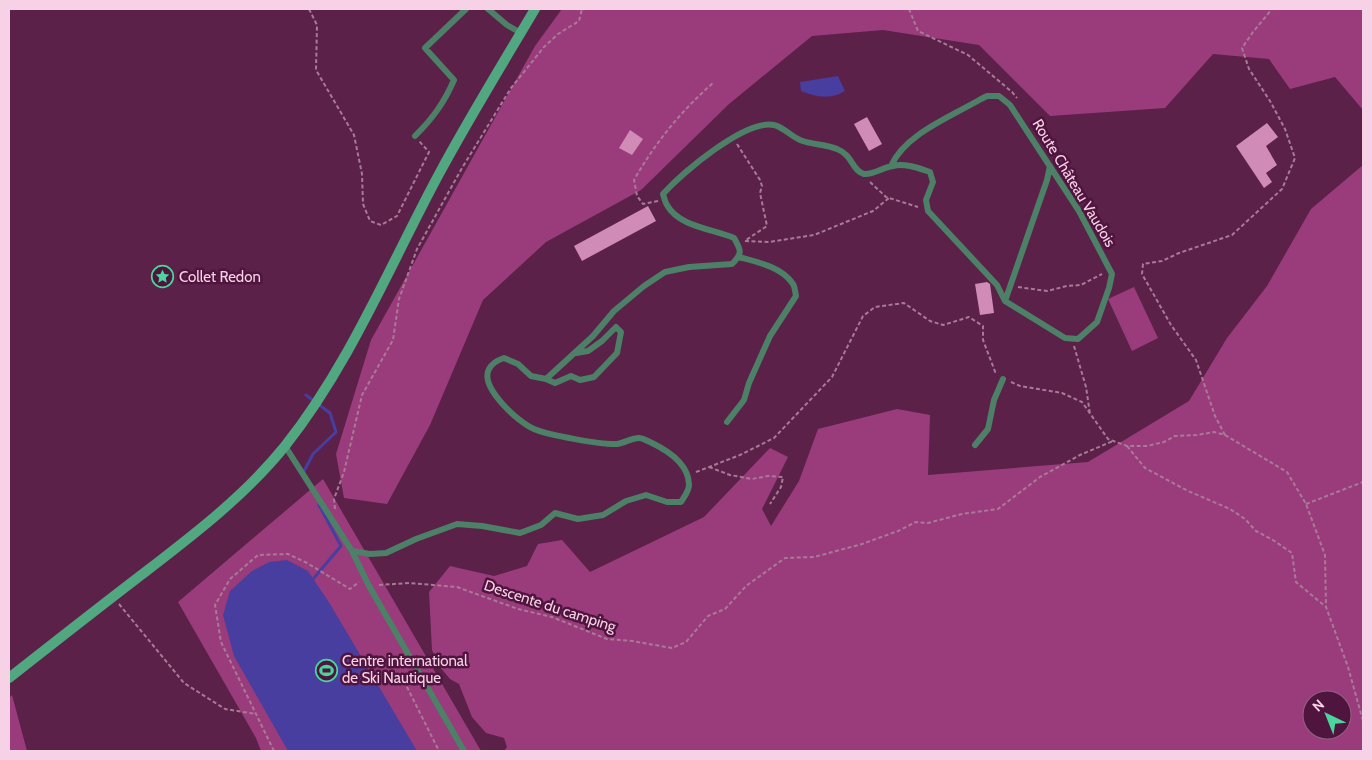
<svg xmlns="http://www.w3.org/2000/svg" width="1372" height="760" font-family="Cabin,sans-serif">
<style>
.green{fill:#9a3c7b;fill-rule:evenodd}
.water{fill:#473e9f}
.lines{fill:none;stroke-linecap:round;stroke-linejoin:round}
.stream{stroke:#473e9f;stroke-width:3}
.building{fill:#d08bb6}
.path{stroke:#a97a98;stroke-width:2;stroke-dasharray:4 2.5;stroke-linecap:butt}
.service{stroke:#4c8067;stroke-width:6}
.secondary{stroke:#50a780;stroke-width:10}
.labels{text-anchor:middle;stroke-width:5;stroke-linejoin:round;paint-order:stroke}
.street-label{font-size:15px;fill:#f7d2e7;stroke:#50153e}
.poi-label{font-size:15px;fill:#f7d2e7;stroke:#50153e;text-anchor:start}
</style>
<rect width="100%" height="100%" fill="#5b2148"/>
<path class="green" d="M562 9H1363V110L1335 77 1290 89 1269 59 1213 54 1165 108 1050 116 979 45 883 30 812 36 729 104 641 190 546 242 483 300 430 425 387 504 344 498 336 454 371 340 535 46Z
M1363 165V751H504L507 747 504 738 486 733 472 717 459 684 450 679 439 666 432 650 429 592 450 566 494 576 527 566 538 544 562 540 590 572 704 517 770 448 788 457 762 509 771 526 799 481 818 429 897 409 930 415 928 475 1088 462 1189 401 1227 338 1267 286 1311 209ZM1312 700H1342V730H1312Z
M1134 287 1158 338 1132 351 1108 299Z
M323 479 481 751H261L256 738 178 602Z
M12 695 27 751H9V698Z"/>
<path class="water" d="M838 76 845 91C832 100 815 97 801 91L800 82Z
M287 560 308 571 330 604 417 751H288L234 656 223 615 230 591 252 571 269 562Z"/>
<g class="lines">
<path class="stream" d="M303 473 313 454 336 432 330 413 306 395
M313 579 341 546 319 505"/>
</g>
<path class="building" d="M867 117 882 144 869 151 854 124Z
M1267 123 1278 137 1266 146 1277 165 1266 173 1272 182 1264 188 1236 146Z
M630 130 643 139 632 155 619 148Z
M648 206 656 221 582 261 574 246Z
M987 282 990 284 994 313 980 315 975 284Z"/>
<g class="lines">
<path class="path" d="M309 9 317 25 316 70 354 135 362 174 363 204 370 221 381 225 397 216 429 152 419 141
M909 9 918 31 968 55 1012 92 1017 98
M737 144 760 180 762 186 760 193 767 226 746 240
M870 182 886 197 918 207
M658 201 643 204 637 196 634 180C655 143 681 111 713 83
M745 241 769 242 814 235 873 211 889 198
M1018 287 1047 291 1067 286 1081 285 1102 274
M1074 346 1086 387 1090 414
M1011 382 1020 386 1062 393 1082 402 1108 439 1127 446H1147L1164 442 1175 436 1197 435 1214 432 1225 435 1287 472 1306 504 1325 555 1326 607 1348 667 1363 721
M1225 435 1215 416 1196 360 1171 325 1142 274 1143 264 1162 261 1179 253 1232 235 1282 189 1295 158 1285 129 1270 101 1249 69 1242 48 1253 32 1272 9
M1127 446 1145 468 1188 491 1230 509 1245 519 1256 531 1273 540 1292 553 1296 582 1326 607
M709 467 730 475 752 479 768 476 783 477 781 487 770 504
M696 472 740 455 774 438 832 377 863 316 875 307 904 303 930 321 943 325 969 317 983 326V340L996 374
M1306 504 1363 482
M335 509 334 499 344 472 362 395 393 340 399 299 417 249 462 168 511 88 544 47 558 34 579 21 582 9
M379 585 409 583 457 587 518 609 552 617 607 639 632 641 672 648 686 642 708 616 725 609 746 586 785 558 814 557 862 544 898 531 916 522 928 523 962 514 998 509 1040 477 1080 455 1113 441
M119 604 184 683 225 709 256 714
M404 681 439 751
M274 751 221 642 215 605 230 579 258 555 288 554 307 563 350 589 359 582"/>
<path class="service" d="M488 9 507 25 521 33
M415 136C433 118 444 103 454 80L425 48 466 9
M1005 301 1047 180 1050 166
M546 379 555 383 571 376 580 380 594 377 617 353 621 332 616 327 602 341 588 351 576 353
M727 422 744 400 749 383 770 336 796 296C795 292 795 287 793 284 782 267 757 262 739 257
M975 445 988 429 994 400 1003 379
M285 446 352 551 370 554 386 553 416 539 457 524 482 526 520 533 541 525 555 513 578 519 603 515 626 501 646 495 667 502H681C684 497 689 491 689 485 689 464 667 450 650 442 647 441 643 438 639 438 632 438 624 443 617 444 602 445 548 435 534 429 519 423 479 387 489 369 492 363 498 360 504 358L518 364 531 376 546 379 593 336 614 311 644 286 665 272 689 267 732 264C743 253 741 250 734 238 714 229 679 227 667 205 665 202 664 197 663 194 682 173 745 119 774 125 783 127 791 136 800 140 812 145 826 144 837 149 853 155 852 171 864 174 874 175 883 167 893 166 905 163 918 168 930 172L933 182 926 200 928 211 997 285 1005 301 1065 338 1078 339 1097 322 1109 288 1112 274 1079 211 1010 105 999 96H987L981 99C952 116 905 134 891 166
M352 551 369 586 464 751"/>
<path class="secondary" d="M9 678C51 645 93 612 136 579 188 539 243 498 285 446 350 364 390 265 439 174 469 118 503 63 535 9"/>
</g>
<defs>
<symbol id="sight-ring" viewBox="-11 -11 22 22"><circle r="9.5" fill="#50153e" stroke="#4bd49b" stroke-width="1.5"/><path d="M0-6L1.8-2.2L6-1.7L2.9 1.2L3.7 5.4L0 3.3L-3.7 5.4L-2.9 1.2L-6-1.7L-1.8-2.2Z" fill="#4bd49b"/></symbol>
<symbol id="stadium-ring" viewBox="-11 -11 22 22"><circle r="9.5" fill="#50153e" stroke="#4bd49b" stroke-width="1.5"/><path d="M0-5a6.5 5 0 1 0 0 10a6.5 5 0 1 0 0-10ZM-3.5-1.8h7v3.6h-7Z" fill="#4bd49b"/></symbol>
</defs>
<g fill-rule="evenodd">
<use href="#sight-ring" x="150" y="264" width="25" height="25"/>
<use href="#stadium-ring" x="314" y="658" width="25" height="25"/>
</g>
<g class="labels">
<g class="street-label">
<text transform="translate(1074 183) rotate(59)" y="5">Route Château Vaudois</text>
<text transform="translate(550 606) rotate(18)" y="5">Descente du camping</text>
</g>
<g class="poi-label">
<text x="179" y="282">Collet Redon</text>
<text x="342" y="666">Centre international<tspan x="342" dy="17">de Ski Nautique</tspan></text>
</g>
</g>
<rect width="1372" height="760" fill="none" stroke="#f7d2e7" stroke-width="20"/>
<g transform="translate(1327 715) rotate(317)"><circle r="24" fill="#50153e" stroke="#936182"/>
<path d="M0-4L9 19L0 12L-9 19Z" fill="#4bd49b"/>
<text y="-8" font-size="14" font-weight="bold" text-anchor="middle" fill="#f7d2e7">N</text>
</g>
</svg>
